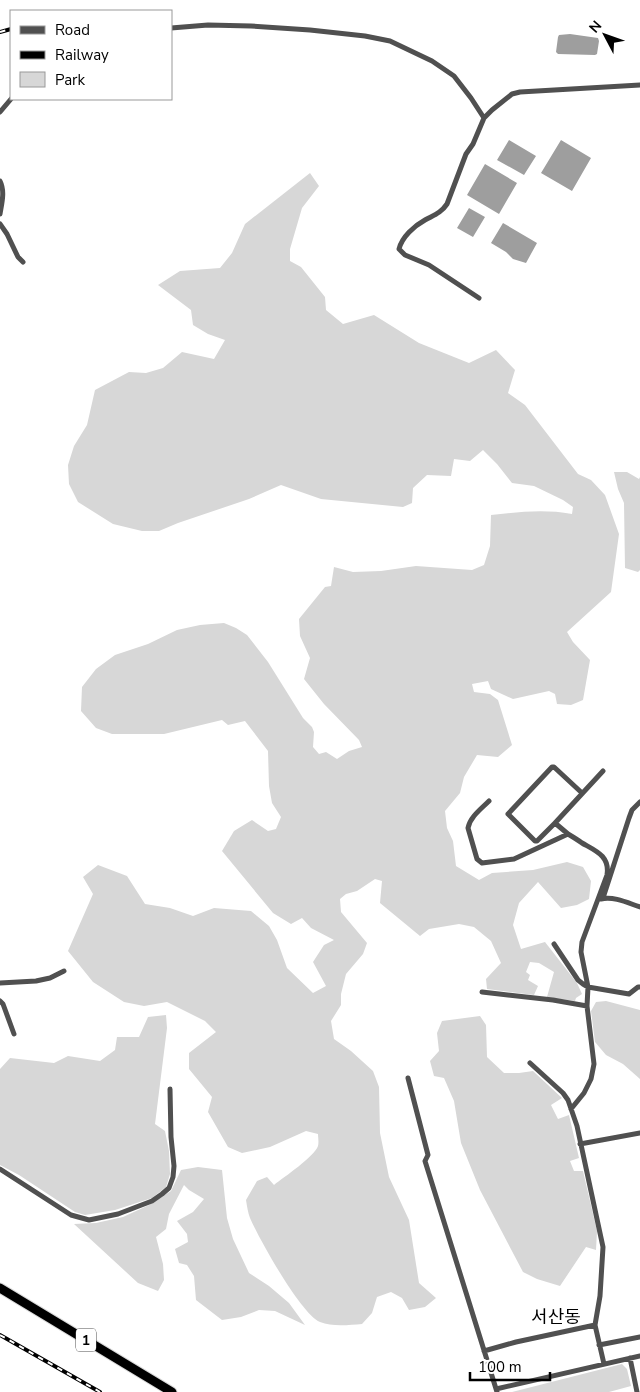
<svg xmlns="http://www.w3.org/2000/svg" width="640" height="1392" font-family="'Nunito Sans','Noto Sans KR',sans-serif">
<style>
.green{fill:#d7d7d7}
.water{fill:#9e9e9e}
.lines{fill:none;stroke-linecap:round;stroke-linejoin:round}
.highway-casing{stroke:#dbdbdb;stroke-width:11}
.street{stroke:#505050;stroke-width:5}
.highway{stroke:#000;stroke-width:9}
.rail-casing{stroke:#000;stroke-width:4}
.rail{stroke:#fff;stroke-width:2;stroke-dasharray:5.5;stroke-linecap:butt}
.labels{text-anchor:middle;stroke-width:4;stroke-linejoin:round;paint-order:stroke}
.shield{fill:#fff;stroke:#4c4c4c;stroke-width:1}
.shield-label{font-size:14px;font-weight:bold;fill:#000}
.quarter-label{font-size:18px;fill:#000;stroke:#fff}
</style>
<rect width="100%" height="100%" fill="#fff"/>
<path class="green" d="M310 173 319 186 302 208 290 249V261L301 267 325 297 326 310 343 324 374 315 419 343 469 363 496 350 515 370 508 393 525 405 578 474 591 480 605 495 619 534 611 592 567 632 573 642 590 660 583 700 571 705 557 704 555 694 549 691 513 699 491 689 488 681 472 684 474 692 490 694 498 700 512 745 498 757 477 755 464 777 460 793 445 811 447 828 453 841 456 866 479 880 492 873 533 870 567 862 583 867 591 881 589 899 577 905 561 908 538 882 519 903 513 925 521 949 545 942 577 983 582 994 576 998 575 1001 547 997 554 972 539 963 530 962 526 972 530 975 528 980 538 986 534 995 487 989 486 979 501 963 491 941 474 927 459 924 429 929 420 936 380 903 382 881 375 879 357 891 346 894 340 899 341 912 367 943 363 954 346 974 341 994V1005L331 1021 334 1039 351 1051 373 1071 379 1087 380 1133 389 1177 409 1220 419 1283 436 1298 425 1307 409 1310 402 1298 391 1292 377 1297 372 1313 362 1324C349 1325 332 1327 320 1322 301 1314 259 1239 250 1218 248 1213 247 1206 246 1200L257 1181 267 1177 274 1185C284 1177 314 1157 318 1146 319 1142 318 1137 318 1134L306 1131 270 1147 242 1153 228 1147 208 1112 212 1097 189 1069V1053L216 1032 205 1021 167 1002 144 1006 124 1002 93 982 68 951 93 894 83 877 98 865 127 876 145 904 170 908 193 916 214 908 251 911 269 926 277 940 287 968 313 993 326 986 313 962 324 945 334 940 311 928 302 918 291 924 273 913 222 851 234 831 252 820 268 831 276 829 281 817 272 803 269 786 268 751 245 721 228 725 222 720 164 734H112L96 728 81 711 82 687 96 669 115 655 148 644 177 630 200 625 224 623 236 628 247 635 268 662 303 718 312 727 314 732 313 747 319 754 326 752 337 759 349 751 362 747 359 740 324 704 304 679 310 658 300 636 299 619 325 587 331 586 334 567 353 572 381 571 416 566 472 570 484 565 490 546 491 515C519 512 544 509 572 514L573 507 563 500 534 486 512 483 497 464 483 450 470 461 454 459 451 476 427 475 413 488 412 503 403 507 321 499 281 485 249 499 178 523 159 531H142L113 524 78 502 69 484 68 465 74 446 87 425 95 390 129 372 146 373 163 368 182 352 214 359 225 340 208 334 193 325 191 310 158 285 180 271 220 268 232 253 245 224Z
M614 472H627L639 479 640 477V570L638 572 625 568 624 503 618 489Z
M606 1001 640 1010V1079L623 1064 606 1055 595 1042 591 1011 596 1002Z
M166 1015 167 1028 155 1124 165 1131 169 1151 170 1174 166 1187 152 1198 115 1210 85 1215 75 1212 19 1175 0 1165V1069L10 1058 54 1063 68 1056 100 1061 115 1050 117 1037H139L148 1017Z
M480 1016 486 1025 487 1057 504 1073H519L533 1071 562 1098 551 1105 558 1119 569 1115 579 1158 570 1161 574 1171H583L597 1231 596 1250 586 1247 560 1286 537 1279 523 1272 480 1190 461 1143 454 1101 444 1078 434 1076 430 1061 439 1051 437 1033 442 1021Z
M198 1167 222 1170 227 1218 233 1239 249 1273 269 1286 289 1303 305 1325 275 1311 259 1310 241 1317 222 1320 196 1300 194 1276 187 1265 179 1263 175 1249 188 1242 187 1234 177 1221 193 1212 204 1199 189 1190 184 1185 169 1214 166 1229 156 1237 163 1264 164 1280 158 1291 138 1283 74 1224 96 1223 123 1217 149 1205 171 1191 181 1170Z
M622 1364 627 1369 631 1386 609 1392H512Z"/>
<path class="water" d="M570 34 598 38 599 41 597 54 595 55 558 54 556 52 558 37 559 35Z
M509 140 536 156 524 175 497 160Z
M561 140 591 158 572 191 541 173Z
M485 164 517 183 499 214 467 195Z
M469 208 485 217 473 237 457 228Z
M503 223 537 243 526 263 513 259 506 252 491 243Z"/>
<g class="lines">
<defs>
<path id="highway" d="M0 1288 172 1392"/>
</defs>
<use href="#highway" class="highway-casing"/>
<path class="street" d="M171 28 208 25 251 26 310 30 365 36 390 41 432 61 454 76 471 98 484 118
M0 112 11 99
M0 181C5 191 2 202 0 214
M0 224 7 234 18 257 23 262
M479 298 429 265 405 255 399 249C402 237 414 226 425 220 434 215 441 213 447 204L466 154 473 144 484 118 492 110 512 94 520 92 640 85
M489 801C481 809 470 817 468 828L477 859 482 863 514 859 568 834C573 837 578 840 582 843 596 851 610 856 607 875L582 942 581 952 588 987 587 1006 594 1064 591 1079 584 1093 571 1109
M555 823 603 771
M568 834 555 823 537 841H535L508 814 552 767H554L582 793
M603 898 629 818 632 810 640 802
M601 899C614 896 628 903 640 907
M554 944 578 980 583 984 588 987 629 994 638 987H640
M0 983 36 981 50 978 64 971
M482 992 553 1000 587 1006
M0 1001 3 1004 14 1034
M530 1063 563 1093 568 1100 577 1126 603 1247 600 1296 595 1325 604 1364
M408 1078 428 1155 425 1161 497 1392
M580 1144 640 1133
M0 1169 71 1215 89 1220 118 1214 152 1201 162 1194 169 1188 173 1177 174 1166 171 1137 170 1089
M599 1345 640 1337
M484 1351 516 1342 595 1325
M630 1358 637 1392
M496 1389 640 1356"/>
<use href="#highway" class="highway"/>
<defs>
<path id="rail" d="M0 32 11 29
M0 1335 100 1392"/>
</defs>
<use href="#rail" class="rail-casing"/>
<use href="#rail" class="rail"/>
</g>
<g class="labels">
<rect class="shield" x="76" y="1328.5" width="20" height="23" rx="4"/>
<g class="shield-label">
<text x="86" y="1345">1</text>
</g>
<g class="quarter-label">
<text x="556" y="1323">서산동</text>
</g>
</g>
<rect x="10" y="10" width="162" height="90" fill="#ffffff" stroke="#999999"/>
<rect x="20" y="26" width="25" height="8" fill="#505050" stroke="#999999"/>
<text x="55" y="35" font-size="15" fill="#000000">Road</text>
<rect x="20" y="51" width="25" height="8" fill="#000000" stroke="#999999"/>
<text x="55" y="60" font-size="15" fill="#000000">Railway</text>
<rect x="20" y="72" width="25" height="15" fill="#d7d7d7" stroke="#999999"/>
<text x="55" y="85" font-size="15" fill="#000000">Park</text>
<g transform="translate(605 35) rotate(311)" stroke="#ffffff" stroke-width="4" paint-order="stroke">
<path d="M0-4L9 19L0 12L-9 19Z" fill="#000000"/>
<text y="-8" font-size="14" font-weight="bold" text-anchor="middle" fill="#000000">N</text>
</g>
<path d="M470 1372v8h80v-8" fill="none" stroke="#000000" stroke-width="2.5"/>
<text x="478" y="1372" font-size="15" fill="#000000" stroke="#ffffff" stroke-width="4" paint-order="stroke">100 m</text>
</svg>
